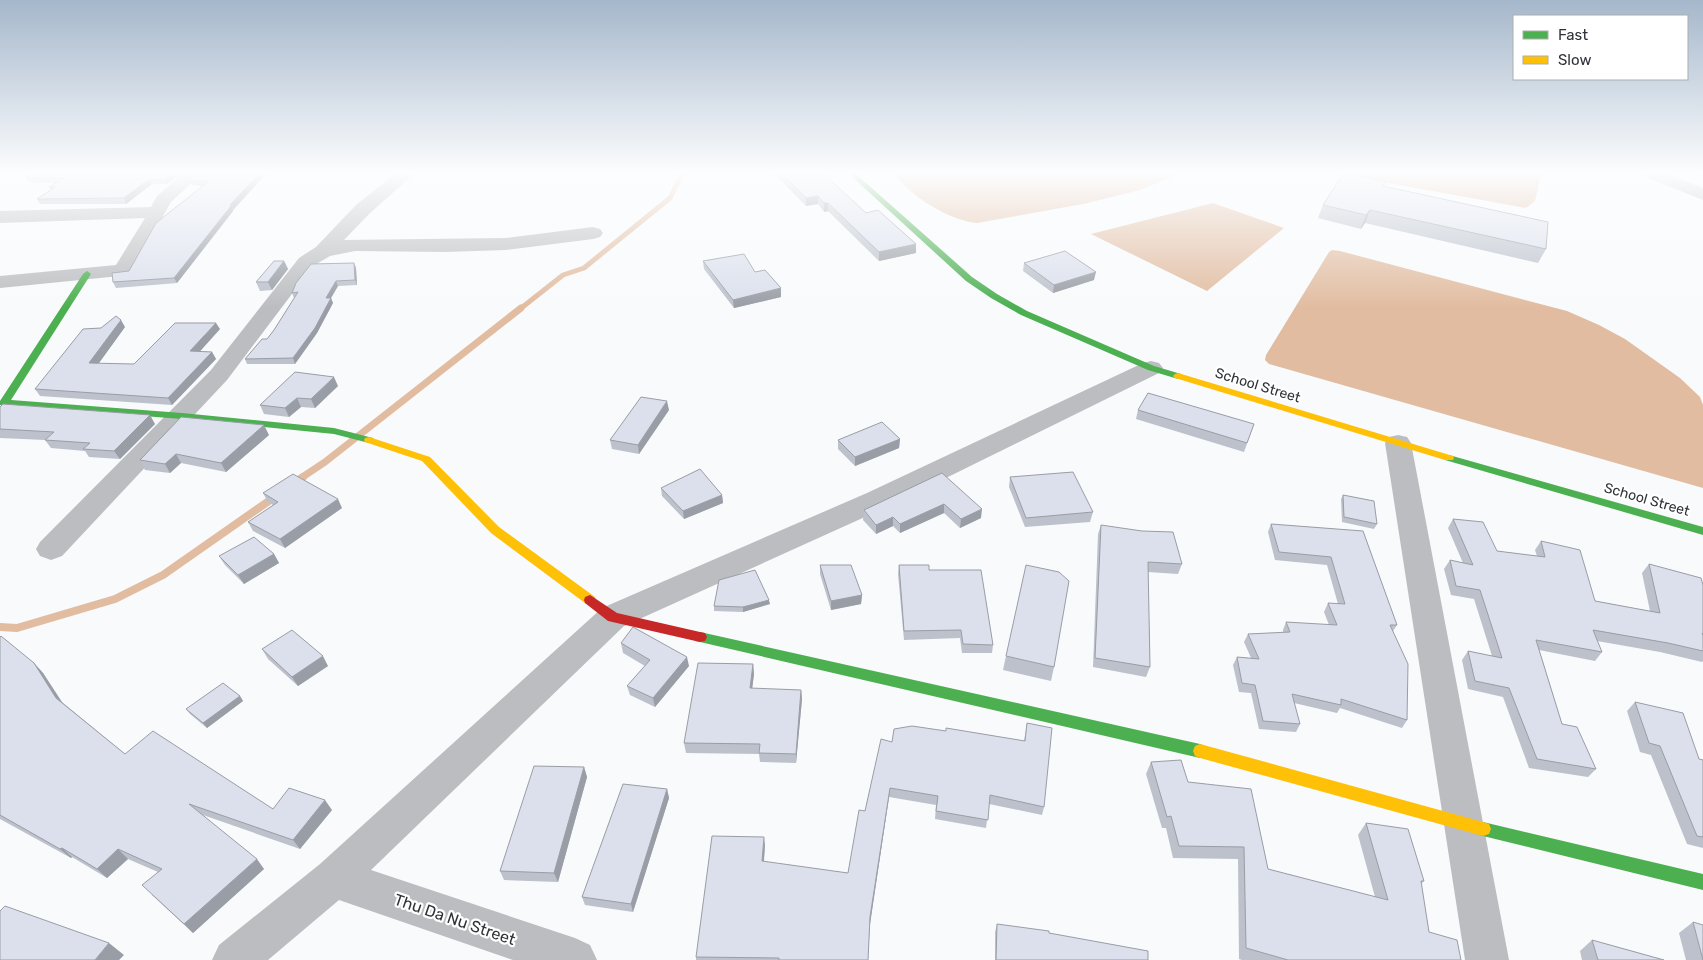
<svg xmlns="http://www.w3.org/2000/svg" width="1703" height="960" font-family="Rubik,sans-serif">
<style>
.water{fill:#e1bca0}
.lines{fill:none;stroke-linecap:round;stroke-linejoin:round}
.stream-far2{stroke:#e1bca0;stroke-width:5}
.stream-far1{stroke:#e1bca0;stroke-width:7}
.stream{stroke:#e1bca0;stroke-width:8}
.street{fill:#bcbdc0;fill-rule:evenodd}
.fast{fill:#4caf50;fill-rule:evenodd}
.slow{fill:#ffc107;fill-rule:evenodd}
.jam{fill:#c62828;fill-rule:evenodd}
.wall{fill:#bcc1cb}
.shaded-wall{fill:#999da5}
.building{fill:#dbe0ec;stroke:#999da5}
.labels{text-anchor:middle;stroke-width:4.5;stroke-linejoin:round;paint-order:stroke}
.street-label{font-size:14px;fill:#2f3339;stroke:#fff}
.near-street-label{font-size:16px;fill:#2f3339;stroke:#fff}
</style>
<rect width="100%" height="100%" fill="#f9fafc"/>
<path class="water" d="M895 174H1178L1140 190 1083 204 977 223C950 221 910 196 895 174Z
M1339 174H1541L1535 201 1526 208Z
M1213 203 1284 228 1207 291 1091 234Z
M1332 250 1340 251 1567 311 1599 325 1625 339 1680 378 1700 397 1703 405V488L1269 364 1265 360 1266 355 1329 252Z"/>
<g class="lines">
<path class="stream-far2" d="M520 309 563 275 584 268 670 198 682 174"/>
<path class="stream-far1" d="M301 478 325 462 521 308"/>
<path class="stream" d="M294 483 303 477
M0 627 17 628 115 599 163 575 276 496"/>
<path class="street" d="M182 174H201L171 202 130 275 0 288V276L116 265 145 218 0 223V211L151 207 157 196Z
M395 174H414L370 213 344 240 505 238 593 227 600 229 603 233 600 237 593 239 505 250 445 252 355 251 330 256 313 266 227 380 62 556 51 560 40 556 36 549 40 542 211 370 299 258 316 247 356 205Z
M1645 174H1668L1703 188V200L1648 178Z
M1151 361 1159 363 1163 368 1159 373 887 507 624 626 371 870 575 938 590 945 597 960H513L339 900 268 960H212L219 945 320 864 602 608 867 493 1143 363Z
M1398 435 1407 437 1411 443 1509 960H1465L1385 443 1389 437Z"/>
<path class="fast" d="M849 174H856L972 277 997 294 1027 311 1154 366 1181 374 1183 376 1178 379 1148 370 1021 315 991 298 966 281Z
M87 271 91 274 11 400 182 413 334 428 373 438 374 440 369 443 334 434 182 419 0 405V401L83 274Z
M1449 455 1703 527V535L1445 460 1444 458 1445 456Z
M700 632 1200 744 1205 746 1207 751 1205 756 1200 758 700 642 695 641 693 637 695 633Z
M1483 822 1703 874V890L1483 836 1477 834 1475 829 1477 824Z"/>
<path class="slow" d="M1178 373 1453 456 1454 458 1453 460H1445L1175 378 1173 376 1175 374Z
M369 437 430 457 499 527 595 597 596 600 595 603 590 605 585 603 491 533 422 461 365 442 364 440 365 438Z
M1200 744 1483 822 1489 824 1491 829 1489 834 1483 836 1200 758 1195 756 1193 751 1195 746Z"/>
<path class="jam" d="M590 595 617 613 700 632 705 633 707 637 705 641 700 642 608 621 585 603 584 600 585 597Z"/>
</g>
<path class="wall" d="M32 174H180L167 184H152L126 204H40L37 199 51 190 49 187 56 183 29 182 26 178Z
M266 174 233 210V211L177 283 116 288 113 282 129 271 203 186 192 185 189 180Z
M774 174H824L866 213 916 253 879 261 828 211 824 212 818 204 806 206Z
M1384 187 1546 249 1538 263 1365 223 1361 229 1318 218 1323 205Z
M284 261 288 269 272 290 260 291 256 282Z
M703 261 755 272 781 288V297L734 308 704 269Z
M354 263 356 268 357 285 338 286 331 298 333 303 317 333 295 364H247L245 359 267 339 274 330 295 298H294L292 293Z
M1024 263 1094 280 1053 293 1023 271Z
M125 327 98 364H134L220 329 200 351 212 352 216 359 172 405 40 396 35 389Z
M338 386 315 408 301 407 289 417 264 414 260 405Z
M0 407 155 424 120 459 89 457 85 451 51 448 45 440 0 438Z
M669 410 639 454 612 449 610 440Z
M1138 410 1254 424 1244 452 1136 419Z
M269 435 226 472 181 463 170 473 145 470 140 460Z
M900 439 899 448 855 466 838 449V440Z
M942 473 981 518 960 528 944 513 900 533 893 526 876 534 863 520 864 510Z
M1010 477 1093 512 1090 522 1025 527 1009 487Z
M661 488 722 495 723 503 684 519 662 496Z
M263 493 342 508 285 548 253 531 248 522 273 505 268 502Z
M1343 495 1377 524 1374 529 1342 522 1341 499Z
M1453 519 1497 551 1537 556 1535 550 1541 541 1595 601 1650 611 1642 573 1649 564 1703 585V661L1702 662 1660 652 1597 641 1602 652 1595 661 1539 650 1562 724 1596 769 1588 777 1529 768 1503 697 1468 689 1462 660 1468 651 1492 656 1474 599 1451 595 1444 569 1450 560 1463 563 1448 528Z
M1271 524 1363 531 1397 625 1393 631 1407 720 1402 728 1340 708 1337 713 1294 703 1300 724 1296 732 1259 729 1251 693 1239 692 1233 665 1237 657 1251 658 1244 642 1248 634 1283 633V630L1286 622 1329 625 1324 612 1328 603 1338 604 1327 565 1275 560 1268 532Z
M1101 525 1182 564 1178 574 1148 572 1150 667 1146 677 1093 667 1098 534Z
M274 554 279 563 244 584 225 565 219 556Z
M820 565 862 595 861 604 831 610 820 574Z
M899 565 929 570 993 645 992 653H962L960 638 904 640 898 574Z
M770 604 743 612 714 611V606Z
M0 637 34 663 43 673 62 702 125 754 273 809 332 810 300 849 203 815 264 869 193 933 152 895 158 872 128 859 107 878 72 857 71 858 0 819Z
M621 643 689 666 655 707 630 695 627 686 645 666 623 653Z
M262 649 328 666 298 686 268 659Z
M1006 656 1054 667 1051 681 1003 670Z
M753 664 754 674 752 689 801 690 802 699 796 763 760 762 759 754 686 753 684 743Z
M240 696 243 701 207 728 190 714 186 709Z
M1635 702 1699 759 1703 760V848L1687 844 1651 755 1640 752 1627 711Z
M1027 723 1044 807 1042 815 989 804 986 828 935 819 936 805 889 797 870 924 868 960H696V957L765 845 764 862 848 873 865 811 892 742 946 731 1024 741Z
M1151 762 1188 782 1268 869 1375 897 1358 835 1366 823 1424 881 1421 884 1429 932 1461 960H1242L1239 959 1238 859 1173 858 1166 828H1162L1146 774Z
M584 767 587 777 558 882 504 880 500 871Z
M667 789 669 798 633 912 585 905 582 897Z
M1693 922 1703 960H1686L1679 933Z
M997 924 1049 933 1148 960H995V932Z
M1592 940 1664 960H1582L1580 951Z"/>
<path class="shaded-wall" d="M172 174H180L167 184 165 180Z
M259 174H266L233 210V211L177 283 174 278 230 205Z
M149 179 152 184 126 204 124 198Z
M818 196V204L806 206V198Z
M824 203H828V211L824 212Z
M1370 210 1365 223 1361 229 1366 215Z
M916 244V253L879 261V252Z
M284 261 288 269 272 290 268 282Z
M354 263 356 268 357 285 355 280Z
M1096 272 1094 280 1053 293 1054 285Z
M336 281 338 286 328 303 326 298Z
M781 288V297L734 308 733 300Z
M331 298 333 303 317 333 295 364 293 358Z
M121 320 125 327 94 370 89 363Z
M216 323 220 329 194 358 190 351Z
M212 352 216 359 172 405 168 398Z
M334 377 338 386 315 408 311 399Z
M297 398 301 407 289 417 285 408Z
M667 401 669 410 639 454 638 445Z
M150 415 155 424 120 459 114 451Z
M264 425 269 435 226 472 221 463Z
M900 439 899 448 855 466V457Z
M176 454 181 463 170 473 165 464Z
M722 495 723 503 684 519 683 511Z
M338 499 342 508 285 548 280 539Z
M944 504V513L900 533V524Z
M982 509 981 518 960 528 961 519Z
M893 517V526L876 534V525Z
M274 554 279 563 244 584 238 575Z
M862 595 861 604 831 610V601Z
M769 600 770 604 743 612V607Z
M323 656 328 666 298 686 292 677Z
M687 657 689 666 655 707 653 698Z
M34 663 43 673 65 707 56 698Z
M753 664 754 674 751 698 750 688Z
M801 690 802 699 796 763V754Z
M240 696 243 701 207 728 203 723Z
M584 767 587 777 558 882 554 873Z
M890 788 889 797 870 924V917Z
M667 789 669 798 633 912 631 904Z
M325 800 332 810 300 849 293 840Z
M764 837 765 845 763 870 762 861Z
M62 848 72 857 71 858 60 849Z
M118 849 128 859 107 878 97 869Z
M257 859 264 869 193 933 184 924Z
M109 943 124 955 119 960H95Z"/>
<path class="building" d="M32 174H172L165 180 149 179 124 198 37 199 55 187H49L64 178H26Z
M196 174H259L230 205 231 206 174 278 113 282 112 273 129 271 156 223 209 181 189 180Z
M782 174H824L866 213 878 210 916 244 879 252 828 203H824L818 196 806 198Z
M1343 174H1349L1386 182 1383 186 1548 222 1546 249 1370 210 1366 215 1323 205Z
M1065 251 1096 272 1054 285 1024 263Z
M744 254 755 272 765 270 781 288 733 300 703 261Z
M274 261H284L268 282H256Z
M354 263 355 280 336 281 326 298H331L315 328 293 358 245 359 262 339H267L274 330 298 292 292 293 296 283 311 264Z
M116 316 121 320 89 363 134 364 175 323H216L190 351 212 352 168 398 35 389 83 329 101 328Z
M295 372 334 377 311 399 297 398 285 408 260 405Z
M1148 393 1254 424 1247 443 1138 410Z
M641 397 667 401 638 445 610 440Z
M3 404 150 415 114 451 83 449 90 443 45 440 54 432 0 429V407Z
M181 417 264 425 221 463 176 454 165 464 140 460Z
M882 422 900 439 855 457 838 440Z
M700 469 722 495 683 511 661 488Z
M1073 472 1093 512 1026 518 1010 477Z
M942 473 982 509 961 519 944 504 900 524 893 517 876 525 864 510Z
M293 474 338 499 280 539 248 522 278 502 263 493Z
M1343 495 1374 501 1377 524 1344 517Z
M1453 519 1483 522 1497 551 1545 557 1541 541 1580 550 1595 601 1660 613 1649 564 1701 578 1703 585V634L1702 633 1703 636V651L1668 643 1593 630 1602 652 1536 640 1562 724 1577 727 1596 769 1537 759 1509 688 1475 681 1468 651 1502 658 1480 590 1456 586 1450 560 1473 565Z
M1271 524 1363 531 1397 625H1390L1408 664 1407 720 1341 699V705L1292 694 1300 724 1263 721 1255 685 1242 683 1237 657 1259 659 1248 634 1290 632 1286 622 1337 625 1328 603 1345 604 1331 557 1279 552Z
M1101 525 1142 531 1173 532 1182 564 1148 562 1150 667 1095 658Z
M254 537 274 554 238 575 219 556Z
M820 565H851L862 595 831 601Z
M899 565H929V570H981L993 645 963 644 961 630 904 631Z
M1026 565 1059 572 1069 581 1054 667 1006 656Z
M755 570 769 600 743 607 714 606 719 580Z
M633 627 687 657 653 698 627 686 650 660 621 643Z
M292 630 323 656 292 677 262 649Z
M1 636 34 663 56 698 125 754 153 731 273 809 289 788 325 800 293 840 189 804 257 859 184 924 142 885 162 869 118 849 97 869 62 848 60 849 0 815V637Z
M698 663 753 664 750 688 801 690 796 754 759 753 760 744 684 743Z
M223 683 240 696 203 723 186 709Z
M1635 702 1683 713 1699 759 1703 760V837L1697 836 1660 746 1649 743Z
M1027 723 1052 728 1044 807 990 795 988 820 936 811 938 796 890 788 870 917 868 960H779V958L696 957 712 836 764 837 762 861 848 873 859 810 865 811 881 739 892 742 894 729 912 726 946 731V728L1025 741Z
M1181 760 1188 782 1251 789 1268 869 1388 900 1366 823 1408 829 1424 881H1421L1429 932 1457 940 1461 960H1288L1246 948 1244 847 1179 846 1171 816 1167 817 1151 762Z
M534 766 584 767 554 873 500 871Z
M623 784 667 789 631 904 582 897Z
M5 906 109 943 95 960H0V911Z
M1693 922 1703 925V960Z
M997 924 1049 931V933L1148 951V960H996Z
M1592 940 1664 960H1598Z"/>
<linearGradient id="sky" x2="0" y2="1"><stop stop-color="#a5b7cb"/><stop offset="0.56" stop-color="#fcfdfe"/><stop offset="1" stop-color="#fcfdfe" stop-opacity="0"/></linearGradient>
<rect width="1703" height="308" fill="url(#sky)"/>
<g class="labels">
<g class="street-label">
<text transform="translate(1258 385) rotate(17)" y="5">School Street</text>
<text transform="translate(1647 499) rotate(16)" y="5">School Street</text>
</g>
<g class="near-street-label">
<text transform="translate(455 919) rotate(19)" y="6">Thu Da Nu Street</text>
</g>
</g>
<rect x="1513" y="15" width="175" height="65" fill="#ffffff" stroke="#acadb0"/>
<rect x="1523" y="31" width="25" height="8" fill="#4caf50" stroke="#acadb0"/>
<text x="1558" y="40" font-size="15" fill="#2f3339">Fast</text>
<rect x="1523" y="56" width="25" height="8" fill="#ffc107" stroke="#acadb0"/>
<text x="1558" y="65" font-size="15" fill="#2f3339">Slow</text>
</svg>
